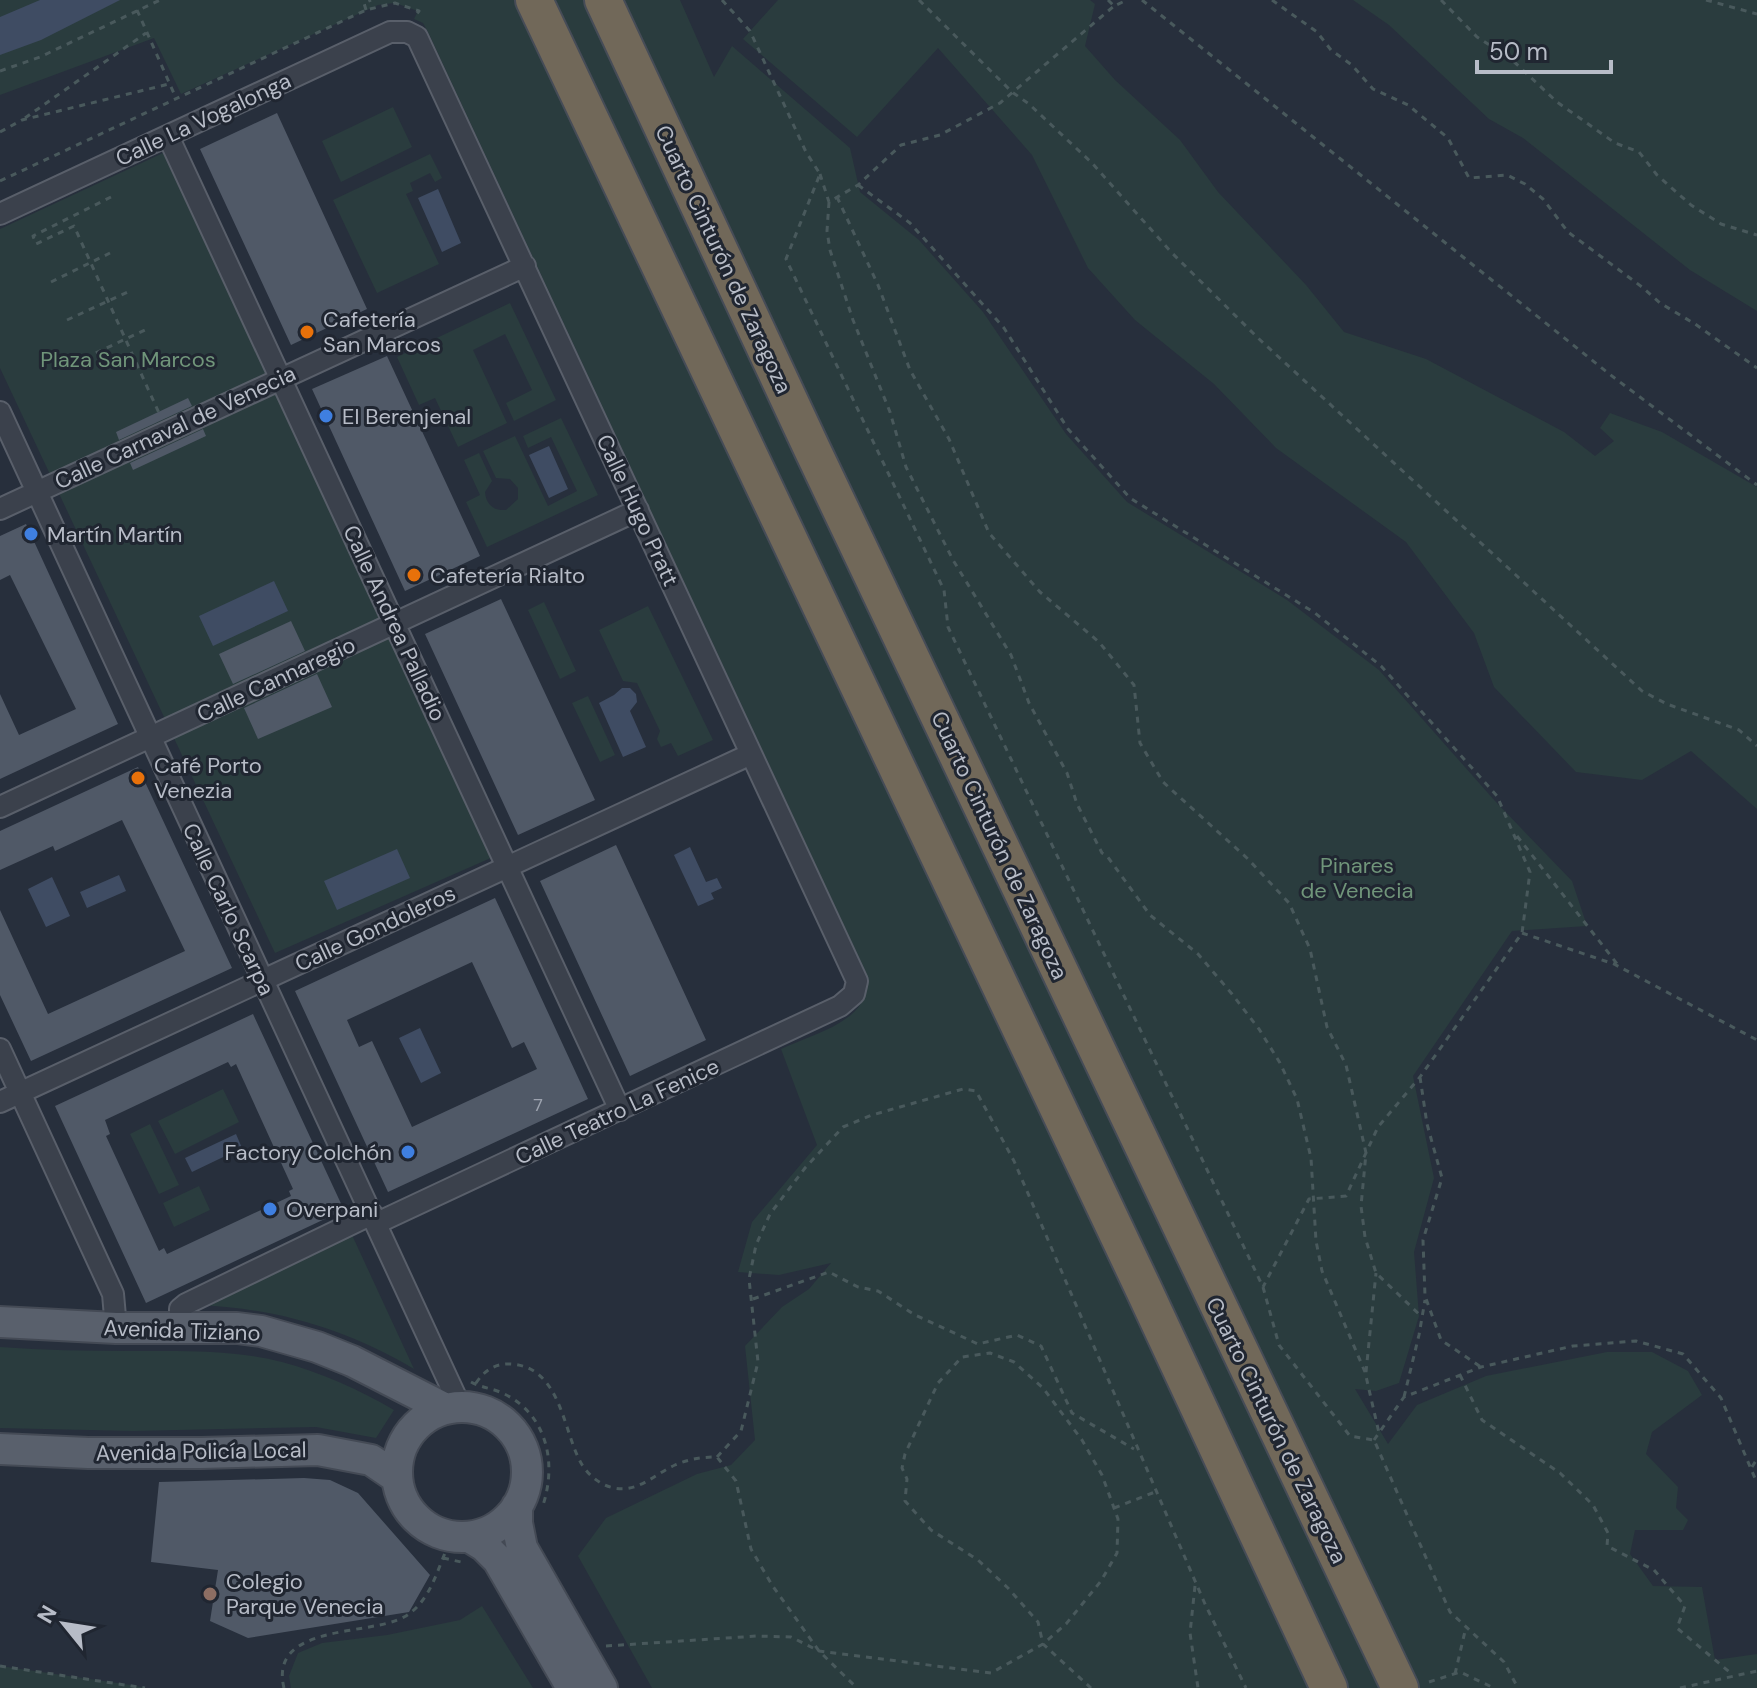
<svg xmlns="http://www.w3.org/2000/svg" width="1757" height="1688" font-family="'DM Sans',sans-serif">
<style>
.green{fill:#2a3c3e}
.water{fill:#3f4c63}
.building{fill:#505967;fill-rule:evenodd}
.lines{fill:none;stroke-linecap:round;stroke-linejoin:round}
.street-casing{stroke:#595f6a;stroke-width:24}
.primary-casing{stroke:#444a55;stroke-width:34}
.highway-casing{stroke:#464c57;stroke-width:40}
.path{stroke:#49595c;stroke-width:3;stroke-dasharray:6 6;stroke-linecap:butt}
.street{stroke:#3b414c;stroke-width:20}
.primary{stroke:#59606c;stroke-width:30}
.highway{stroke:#716859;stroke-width:36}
.food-dot{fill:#e8710a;stroke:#202631;stroke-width:3}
.shop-dot{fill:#3f7fe0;stroke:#202631;stroke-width:3}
.education-dot{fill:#8d6e63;stroke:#202631;stroke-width:3}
.labels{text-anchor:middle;stroke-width:6;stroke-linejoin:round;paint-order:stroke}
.number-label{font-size:18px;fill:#9da3af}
.street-label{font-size:22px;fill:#b7bcc7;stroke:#202631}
.poi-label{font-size:22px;fill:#b7bcc7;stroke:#202631;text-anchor:start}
.park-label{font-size:22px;fill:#70957a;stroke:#202631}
</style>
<rect width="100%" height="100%" fill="#272f3c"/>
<path class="green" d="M0 0H680L714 77 732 46 850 148 860 192 919 240 983 312 1066 434 1127 502 1287 600 1379 670 1495 801 1572 881 1587 926 1512 931 1413 1076 1434 1178 1414 1252 1419 1316 1399 1383 1376 1391 1355 1389 1388 1444 1417 1405 1486 1376 1607 1352H1652L1688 1371 1702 1395 1652 1432 1646 1454 1678 1487 1676 1508 1688 1520 1683 1530H1635L1630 1554 1653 1586 1702 1587 1715 1660 1757 1654V1688H652L578 1556 606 1518 697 1474 731 1465 755 1440 745 1346 782 1307 809 1289 831 1263 779 1275 738 1272 752 1222 817 1145 781 1049C815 1033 876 1020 866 973L428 32 423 23 414 19 418 11 395 3 378 5 181 94 154 38 0 95Z
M778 0H1090L1095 4 1085 46 1115 80 1180 140 1218 192 1306 285 1344 332 1426 359 1564 432 1595 456 1614 441 1600 428 1610 413 1662 432 1757 487V809L1691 751 1642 780 1576 772 1494 687 1474 633 1406 542 1276 448 1214 384 1135 320 1088 268 1032 155 938 48 857 137 743 39Z
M1353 0H1757V311L1690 270 1523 138 1489 119 1389 25Z
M393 107 412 147 341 182 322 141Z
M163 153 493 857 275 953 0 368V229Z
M430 154 442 178 435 182 430 173 410 183 413 191 406 194 439 264 377 293 333 200Z
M510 303 556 400 514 421 506 403 532 390 505 334 473 350 507 423 458 447 435 398 419 405 397 357Z
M561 418 598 495 487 547 466 502 480 495 464 460 479 453 492 481 485 492C486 505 494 511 506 510L518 499V488L510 479 496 478 483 451 515 436 548 506 577 491 551 437 528 448 523 436Z
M544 602 576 671 560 679 528 610Z
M648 606 713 740 678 756 671 743 661 747 657 739 660 731 637 683 623 681 599 630Z
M588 696 615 755 600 762 572 703Z
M223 1089 239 1122 175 1154 158 1121Z
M150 1124 179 1185 159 1194 130 1134Z
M199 1186 210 1210 174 1227 163 1203Z
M352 1235 414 1369C347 1329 278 1309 200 1305Z
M0 1347C43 1350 86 1351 129 1351 180 1351 232 1349 282 1362 322 1373 358 1389 394 1410L376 1438 316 1427 133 1431 0 1428Z
M482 1606 533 1688H291L289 1676 298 1653 322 1643 387 1635 460 1620Z
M0 1666 131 1685 145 1688H0Z"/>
<path class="water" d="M40 0H120L41 40 0 55V17Z
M438 189 461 243 442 252 418 198Z
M549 446 568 489 549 498 529 455Z
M274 581 288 611 213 646 199 616Z
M622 688H630L636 694 637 702 630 711 646 747 623 757 599 703 614 695Z
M690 847 706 882 717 878 722 888 711 893 714 899 698 906 674 855Z
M397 849 410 878 337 910 324 881Z
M119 875 126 891 87 908 80 892Z
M52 877 70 916 46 927 28 889Z
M420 1028 441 1073 421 1083 399 1038Z
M236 1134 242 1148 192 1172 185 1158Z"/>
<path class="building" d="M277 113 367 309 291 345 200 149Z
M387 356 480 556 405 591 312 389Z
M188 398 192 406 119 440 116 432Z
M203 429 206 436 133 470 130 463Z
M26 524 118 724 0 779V694L19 735 76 709 10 575 0 580V536Z
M501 599 595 800 518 835 425 634Z
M291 621 305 651 233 684 219 654Z
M317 674 332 707 258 739 244 708Z
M138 767 232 968 31 1061 0 995V910L48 1014 185 951 122 820 55 851 53 846 0 870V831Z
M616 845 706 1040 630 1076 540 881Z
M495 898 588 1099 388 1192 295 991ZM472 962 512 1048 524 1042 537 1069 412 1127 372 1041 359 1047 347 1020Z
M253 1014 344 1210 146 1303 55 1106ZM228 1062 231 1067 236 1064 293 1189 289 1191 291 1196 167 1254 164 1248 159 1251 106 1136 110 1134 105 1120Z
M304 1478 330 1480 358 1493 430 1575 409 1612 248 1638 210 1621 218 1570 151 1562 159 1482Z"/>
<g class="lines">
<defs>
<path id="street" d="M168 136 620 1110
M0 214 390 32H407L417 37 857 981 854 994 840 1006 377 1223
M0 412 460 1406
M0 509 525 266
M0 807 638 510
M0 1049 113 1294 116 1328
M0 1102 751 754
M180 1328V1309L186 1304 372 1214"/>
<path id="primary" d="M0 1322 116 1328H237L261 1331 317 1347 352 1361 444 1408
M397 1472a65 65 0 1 1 130 0a65 65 0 1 1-130 0Z
M0 1449 88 1453H201L318 1450 371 1460 396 1477
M517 1506V1523L522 1548 602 1688
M471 1538 484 1546 498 1560 572 1688"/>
<path id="highway" d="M534 0 1144 1290 1329 1688
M603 0 812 449 1400 1688"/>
</defs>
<use href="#street" class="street-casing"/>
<use href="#primary" class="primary-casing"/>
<use href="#highway" class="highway-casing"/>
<path class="path" d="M722 0 750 31 806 152 820 174 786 259 944 590 948 627 1263 1287 1279 1345 1350 1436 1374 1440 1450 1612 1504 1662 1518 1688
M919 0 1012 92 1029 104 1092 163 1171 252 1258 338 1642 691 1667 704 1739 730 1757 746
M1108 0 1114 6 1127 0
M1142 0 1608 373 1757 485
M1272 0 1317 32 1331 50 1352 65 1373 89 1408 105 1448 138 1469 178 1507 175 1525 184 1543 199 1568 232 1642 287 1660 303 1695 324 1757 368
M1441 0 1477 37 1510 58 1557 102 1615 143 1639 152 1657 175 1691 205 1721 224 1757 235
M1706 0 1757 14
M137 10 176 98
M366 10 364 3 371 0
M0 71 40 57 160 0
M25 118 146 33
M0 132 22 120 169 84
M820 174 829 202 858 185 901 145 940 135 1000 103 1114 6
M0 181 366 10 395 3 419 11 416 15
M858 185 910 223 1004 328 1068 429 1130 498 1315 613 1381 666 1497 796 1530 872 1522 933 1420 1077 1378 1127 1346 1196 1309 1199 1263 1287
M111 197 33 236 36 244 74 226 159 413
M837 197 878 285 910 370 949 439 989 533 1040 592 1099 642 1134 685 1140 743 1163 782 1248 859 1289 903 1310 949 1327 1027 1346 1065 1366 1153 1361 1206 1365 1237 1376 1273 1422 1317
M829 202 827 231 830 250 853 320 890 412 906 467 953 560 1011 655 1029 703 1067 773 1077 804 1102 853 1107 856 1150 915 1198 954 1232 994 1259 1029 1280 1063 1297 1099 1311 1158 1316 1241 1322 1271 1365 1372 1379 1433
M51 282 110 253
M67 320 128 292
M85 358 147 329
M1517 836 1618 965
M1522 933 1614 964 1757 1040
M1420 1077 1427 1124 1442 1178 1423 1240 1425 1296 1441 1340 1481 1367
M753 1299 829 1272 858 1287 878 1291 915 1315 978 1344 1017 1335 1041 1346 1072 1413 1134 1449
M1366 1372 1376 1273
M1460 1375 1482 1420 1560 1473 1593 1505 1608 1533 1607 1546 1654 1570 1685 1606 1677 1628 1733 1675
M471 1382C480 1387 490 1388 500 1392 547 1412 558 1463 542 1508
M476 1383C484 1371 495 1363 511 1364 561 1367 563 1431 581 1463 588 1475 600 1485 614 1488 638 1493 655 1474 675 1465 689 1459 702 1457 717 1457L736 1481 751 1549 772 1585 819 1651 857 1688
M1404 1397 1419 1335 1425 1300
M1374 1440 1404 1397 1481 1367 1573 1346 1636 1341 1683 1354 1721 1398 1757 1483
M717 1457 741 1431 758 1362 749 1279 756 1245 770 1214 805 1168 843 1127 872 1115 963 1089 976 1091 1014 1161 1205 1604 1246 1688
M1752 1467 1757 1459
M1114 1508 1155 1492
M443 1558 461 1562
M1195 1586 1190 1633 1198 1688
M606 1646 757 1636 791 1637 819 1651 991 1673 1043 1644 1066 1624 1101 1581 1117 1553 1118 1519 1102 1475 1082 1440 1043 1388 1014 1362 990 1353 962 1357 938 1383 905 1454 902 1468 907 1479 905 1501 931 1530 978 1560 1008 1588 1038 1622 1043 1644 1091 1688
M0 1666 145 1688
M1455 1674 1466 1627
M1429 1682 1460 1672 1494 1688
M284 1688C268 1623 371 1636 404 1617 431 1602 437 1569 449 1544
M1680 1688 1757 1671"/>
<use href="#street" class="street"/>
<use href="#primary" class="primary"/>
<use href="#highway" class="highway"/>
</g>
<g class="food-dot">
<circle cx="307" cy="332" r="8"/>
<circle cx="414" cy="575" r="8"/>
<circle cx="138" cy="778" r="8"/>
</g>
<g class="shop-dot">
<circle cx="326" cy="416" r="8"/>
<circle cx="31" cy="534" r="8"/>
<circle cx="408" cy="1152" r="8"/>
<circle cx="270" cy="1209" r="8"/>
</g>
<circle class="education-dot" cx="210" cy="1594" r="8"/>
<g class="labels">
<g class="number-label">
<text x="538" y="1111">7</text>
</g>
<g class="street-label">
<text transform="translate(203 119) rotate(-25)" y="8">Calle La Vogalonga</text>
<text transform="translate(724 259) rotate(65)" y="8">Cuarto Cinturón de Zaragoza</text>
<text transform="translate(175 427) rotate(-25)" y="8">Calle Carnaval de Venecia</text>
<text transform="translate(638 510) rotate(65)" y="8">Calle Hugo Pratt</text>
<text transform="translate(395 623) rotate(65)" y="8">Calle Andrea Palladio</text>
<text transform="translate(276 679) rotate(-25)" y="8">Calle Cannaregio</text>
<text transform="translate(1000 845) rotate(65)" y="8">Cuarto Cinturón de Zaragoza</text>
<text transform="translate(229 909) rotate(65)" y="8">Calle Carlo Scarpa</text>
<text transform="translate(375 928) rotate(-25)" y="8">Calle Gondoleros</text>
<text transform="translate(617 1111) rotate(-25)" y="8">Calle Teatro La Fenice</text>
<text transform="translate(182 1330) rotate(2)" y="8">Avenida Tiziano</text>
<text transform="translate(1277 1430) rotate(64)" y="8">Cuarto Cinturón de Zaragoza</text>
<text transform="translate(201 1451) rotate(-1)" y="8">Avenida Policía Local</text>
</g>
<g class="poi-label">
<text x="323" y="327">Cafetería<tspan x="323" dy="25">San Marcos</tspan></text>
<text x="342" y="424">El Berenjenal</text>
<text x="47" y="542">Martín Martín</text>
<text x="430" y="583">Cafetería Rialto</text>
<text x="154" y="773">Café Porto<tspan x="154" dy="25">Venezia</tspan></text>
<text x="392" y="1160" text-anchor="end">Factory Colchón</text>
<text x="286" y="1217">Overpani</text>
<text x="226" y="1589">Colegio<tspan x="226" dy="25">Parque Venecia</tspan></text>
</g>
<g class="park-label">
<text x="128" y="367">Plaza San Marcos</text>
<text x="1357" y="873">Pinares<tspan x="1357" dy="25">de Venecia</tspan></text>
</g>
</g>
<g transform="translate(64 1624) rotate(300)" stroke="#202631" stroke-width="6" paint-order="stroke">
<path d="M0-6L14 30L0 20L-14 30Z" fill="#b7bcc7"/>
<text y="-12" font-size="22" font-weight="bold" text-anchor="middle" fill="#b7bcc7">N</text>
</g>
<path d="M1477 60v12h134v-12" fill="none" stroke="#b7bcc7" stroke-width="4"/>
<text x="1489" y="60" font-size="24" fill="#b7bcc7" stroke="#202631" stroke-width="6" paint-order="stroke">50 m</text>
</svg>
